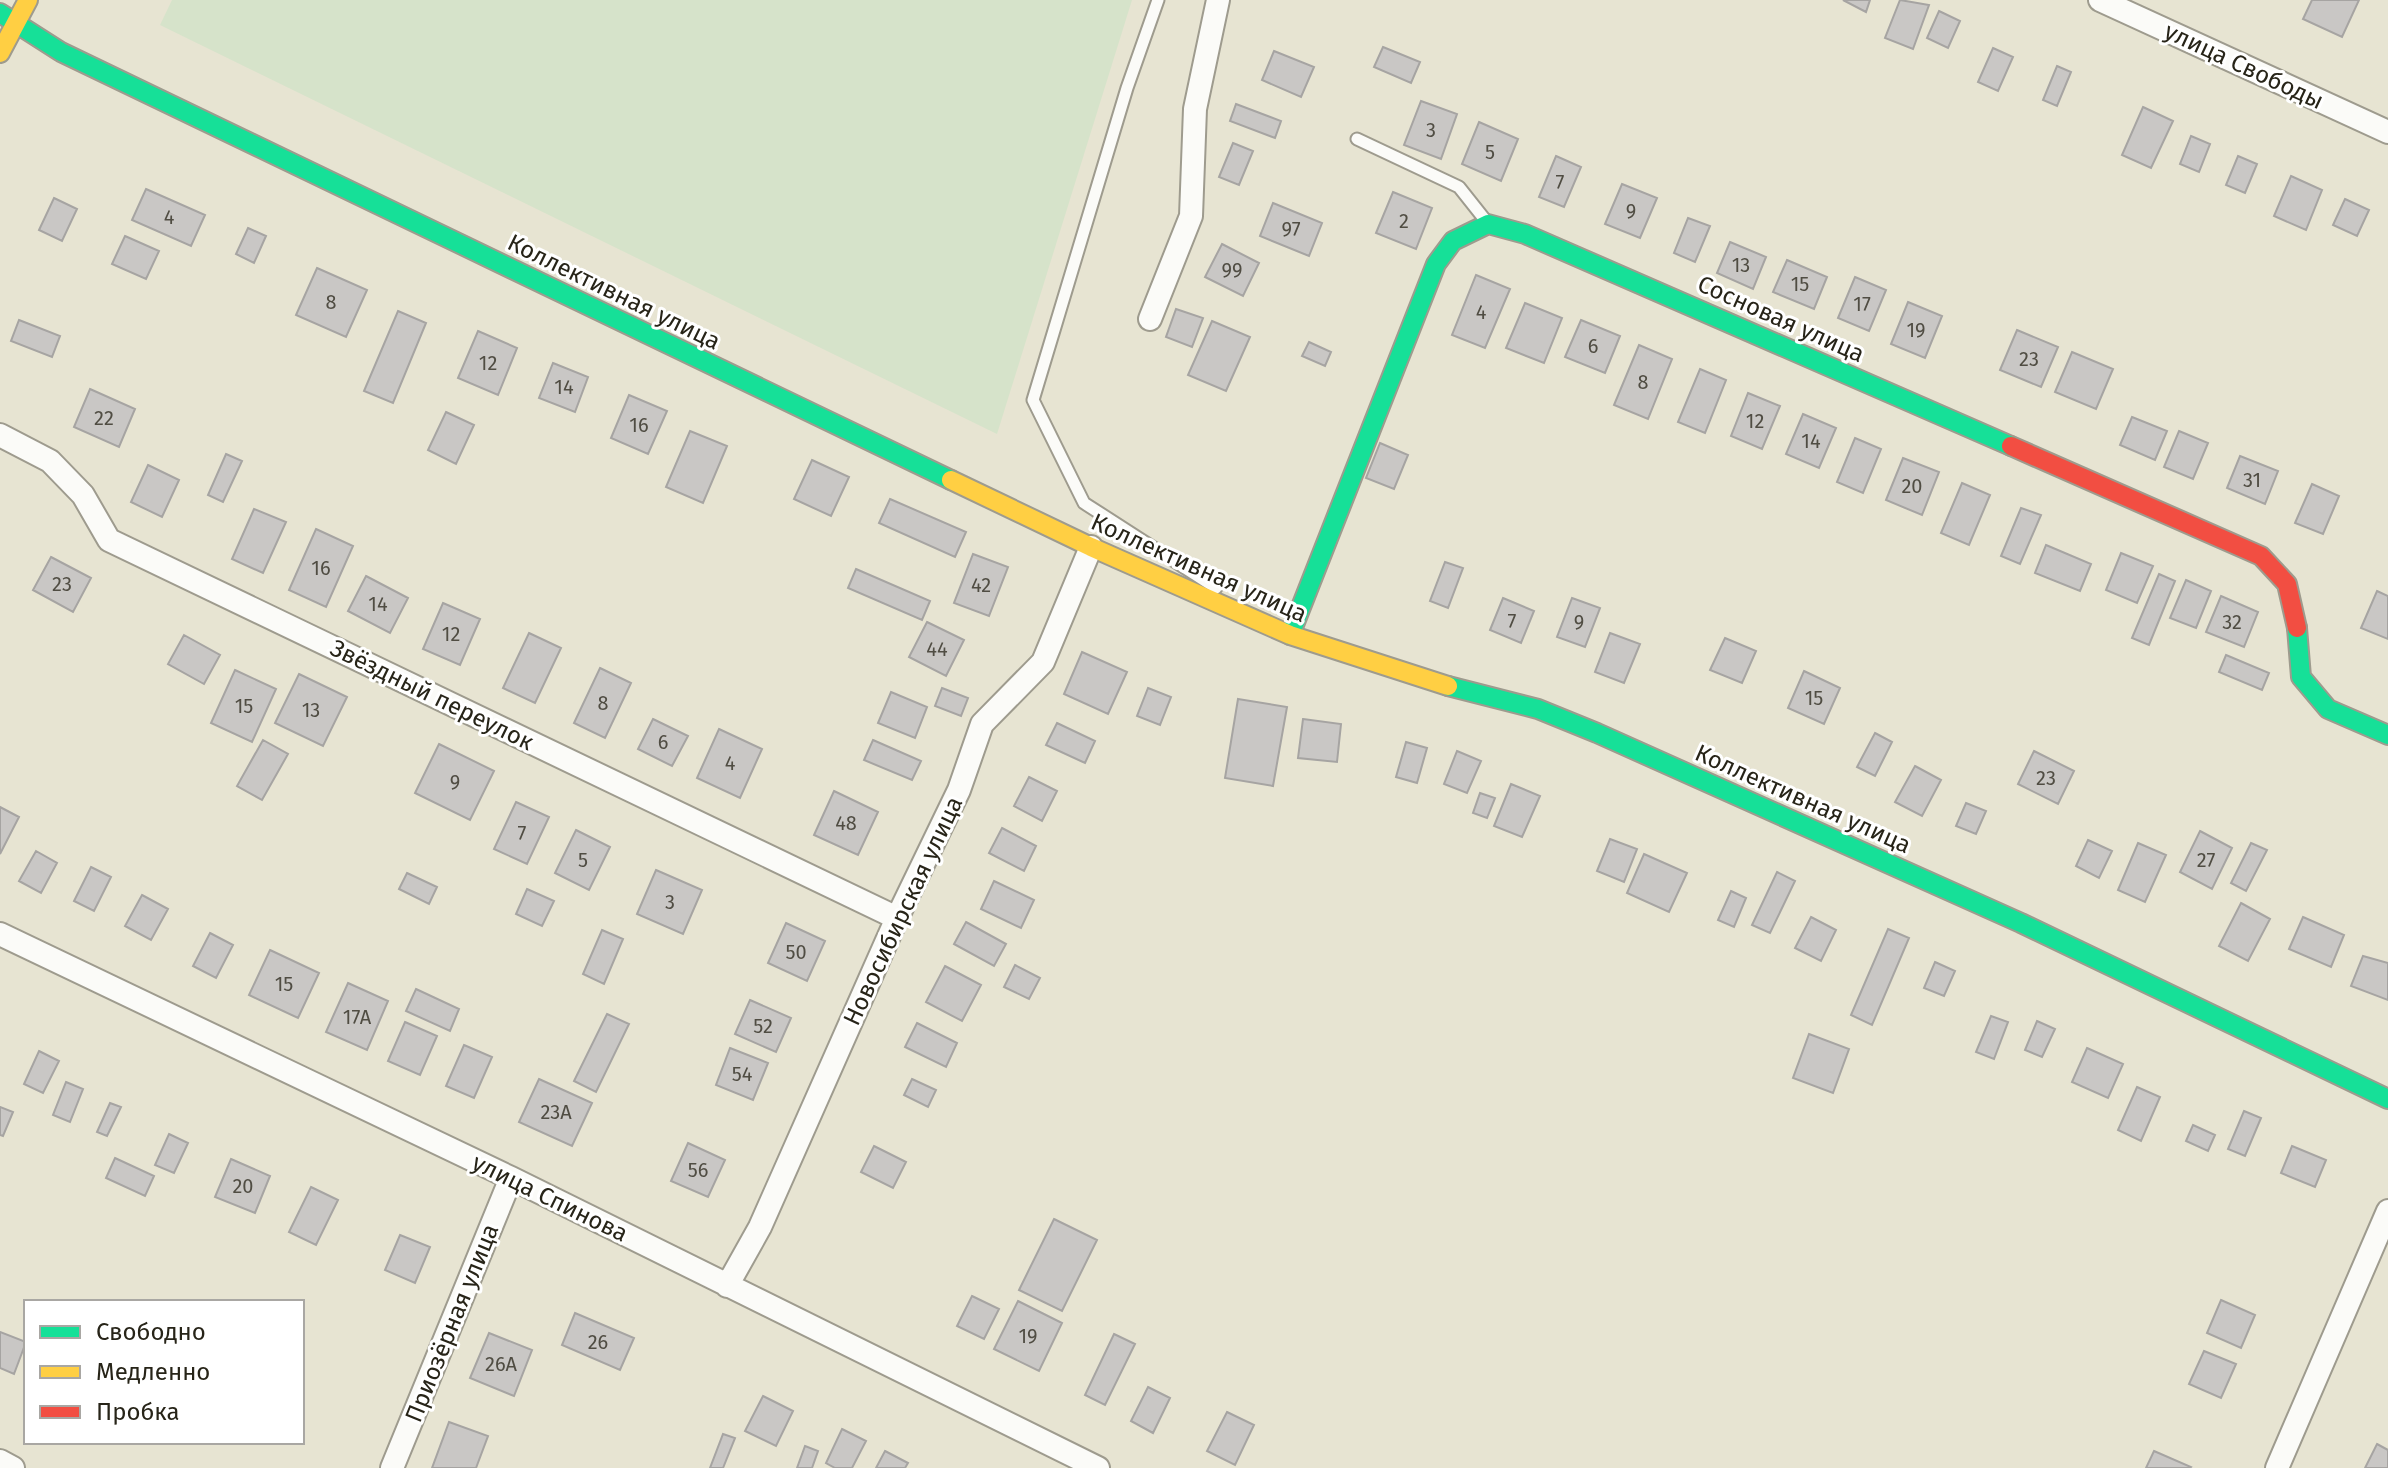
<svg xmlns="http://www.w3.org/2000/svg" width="2388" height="1468" font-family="'Fira Sans',sans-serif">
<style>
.green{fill:#d6e3ca}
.building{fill:#c9c7c5;stroke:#a6a4a2;stroke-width:2}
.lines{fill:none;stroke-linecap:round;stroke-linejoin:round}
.lane-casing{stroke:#9e9b8e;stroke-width:15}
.street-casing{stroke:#9e9b8e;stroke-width:26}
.fast-casing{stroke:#9e9b8e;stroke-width:22}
.slow-casing{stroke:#9e9b8e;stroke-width:22}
.jam-casing{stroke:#9e9b8e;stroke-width:22}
.lane{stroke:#fbfbf8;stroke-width:11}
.street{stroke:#fbfbf8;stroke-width:22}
.fast{stroke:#16e098;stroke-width:18}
.slow{stroke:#ffcf43;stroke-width:18}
.jam{stroke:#f24e42;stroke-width:18}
.labels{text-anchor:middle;stroke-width:6;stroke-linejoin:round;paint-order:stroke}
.number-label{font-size:20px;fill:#504d43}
.street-label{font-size:24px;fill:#272418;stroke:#fff}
</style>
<rect width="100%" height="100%" fill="#e7e4d2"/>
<path class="green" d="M172 0H1132L997 434 160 25Z"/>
<path class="building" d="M1843 0H1870L1866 12Z
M1900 0 1929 5 1913 49 1885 38Z
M2312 0H2359L2342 37 2303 19Z
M1939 11 1960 21 1948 48 1927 38Z
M1383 47 1420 62 1411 83 1374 67Z
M1993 48 2013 57 1998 91 1978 82Z
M1274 51 1314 67 1301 97 1262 80Z
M2057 66 2071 72 2057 106 2043 100Z
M1421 101 1457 114 1441 159 1404 145Z
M1236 104 1281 121 1275 138 1230 121Z
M2143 107 2173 121 2151 168 2122 155Z
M1479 122 1518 139 1501 181 1462 164Z
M2191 136 2210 144 2199 172 2180 164Z
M1233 143 1253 151 1239 185 1219 177Z
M1556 156 1581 167 1564 207 1539 197Z
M2238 156 2257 164 2245 193 2226 185Z
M2291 176 2322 190 2306 230 2274 216Z
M1622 184 1657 198 1640 238 1605 224Z
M146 189 205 215 191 246 132 220Z
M1393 192 1432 208 1416 249 1376 233Z
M54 198 77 209 62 241 39 230Z
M2345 199 2369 210 2357 236 2333 225Z
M1273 203 1322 223 1309 256 1260 236Z
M1688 218 1710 226 1695 262 1674 253Z
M248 228 266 236 254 263 236 254Z
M125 236 159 251 146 279 112 264Z
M1730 242 1766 257 1753 289 1717 273Z
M1222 244 1259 263 1243 296 1205 277Z
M1787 260 1827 277 1814 309 1773 292Z
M317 268 367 290 346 337 296 315Z
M1476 275 1510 289 1485 348 1452 335Z
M1855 277 1886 290 1869 331 1838 318Z
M1908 302 1942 316 1925 358 1891 344Z
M1525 303 1562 318 1544 363 1506 348Z
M1176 309 1203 318 1192 347 1166 337Z
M398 311 426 323 393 403 364 391Z
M19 320 60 336 52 357 11 341Z
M1581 320 1620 336 1605 373 1565 357Z
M1212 321 1250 337 1226 391 1188 375Z
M2017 330 2058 347 2041 387 2000 370Z
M478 331 517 348 498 395 458 378Z
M1309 342 1331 352 1325 366 1302 356Z
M1639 345 1672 359 1648 419 1614 405Z
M2072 352 2113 369 2096 409 2055 392Z
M553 363 588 377 575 412 539 398Z
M1700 369 1726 380 1705 433 1678 422Z
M90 389 135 409 119 447 74 427Z
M1748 393 1780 406 1762 449 1731 436Z
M629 395 667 411 648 454 611 438Z
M446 412 474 425 456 464 428 450Z
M1803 414 1836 428 1819 468 1786 454Z
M2132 417 2167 431 2155 460 2120 445Z
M690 431 727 446 703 503 666 487Z
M2179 431 2208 443 2193 479 2164 467Z
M1855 438 1881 449 1863 493 1837 482Z
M1380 443 1408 455 1394 489 1366 478Z
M226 454 242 461 223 502 208 495Z
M2240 456 2278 471 2265 504 2227 488Z
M1903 458 1939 472 1922 515 1886 500Z
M812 460 849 477 831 516 794 499Z
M148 465 179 480 162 517 131 502Z
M1962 483 1990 495 1969 545 1941 533Z
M2312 484 2339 496 2323 534 2295 523Z
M890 499 966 532 955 557 879 523Z
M2021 508 2041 515 2020 564 2001 556Z
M254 509 286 522 263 573 232 559Z
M316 529 353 546 326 607 289 590Z
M2046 545 2091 564 2080 591 2035 573Z
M2121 553 2153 566 2137 603 2106 590Z
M973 554 1008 567 989 616 954 603Z
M51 557 91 578 73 612 33 590Z
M1445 562 1463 568 1448 608 1430 601Z
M856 569 930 601 922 620 848 588Z
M2159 574 2175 581 2149 645 2132 638Z
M366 576 408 598 390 633 348 611Z
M2186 580 2211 591 2196 628 2170 618Z
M2377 591 2388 596V639L2361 628Z
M2221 596 2258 612 2244 647 2206 632Z
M1503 598 1534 611 1521 643 1490 630Z
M1572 598 1600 608 1585 647 1557 637Z
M443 603 480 619 460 665 423 649Z
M927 622 964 640 946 676 909 657Z
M529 633 561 648 535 703 503 688Z
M1610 633 1640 644 1624 683 1595 672Z
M184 635 220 655 204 684 168 664Z
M1725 638 1756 651 1742 683 1710 670Z
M1082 652 1127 672 1108 714 1064 694Z
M2226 655 2269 673 2262 690 2219 672Z
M600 668 631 683 605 738 574 723Z
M235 670 276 689 252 742 211 723Z
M1804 671 1840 688 1824 724 1788 708Z
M299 674 347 697 323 746 275 723Z
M942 688 968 698 961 716 935 706Z
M1148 688 1171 697 1160 725 1137 716Z
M891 692 927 707 915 738 878 723Z
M1238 699 1287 707 1273 786 1225 778Z
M653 719 688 736 672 766 638 749Z
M1303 719 1341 724 1337 762 1298 758Z
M1057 723 1095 741 1085 763 1046 745Z
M719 729 762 749 740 798 697 778Z
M1875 733 1892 742 1875 776 1857 767Z
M263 740 288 754 262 800 237 786Z
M873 740 921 761 912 780 864 760Z
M1406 742 1427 748 1417 783 1396 777Z
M439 744 494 771 470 820 415 793Z
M1457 751 1481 761 1467 793 1444 784Z
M2034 751 2074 771 2058 804 2018 784Z
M1915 766 1941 780 1922 816 1895 802Z
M1029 777 1057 791 1042 821 1014 806Z
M1511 784 1540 796 1522 837 1494 826Z
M834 791 878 812 858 855 814 835Z
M1480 793 1495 798 1487 818 1473 813Z
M516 802 549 817 527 864 494 849Z
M1966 803 1986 811 1976 834 1956 826Z
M0 807 19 817 0 854Z
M1002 828 1036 846 1024 871 989 853Z
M576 830 610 847 589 890 555 873Z
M2200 831 2232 848 2212 889 2180 872Z
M1610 839 1637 849 1624 882 1597 871Z
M2088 840 2112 851 2099 878 2076 866Z
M2138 843 2166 855 2145 902 2118 890Z
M2251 843 2267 850 2246 891 2231 883Z
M36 851 57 863 41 893 19 881Z
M1644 854 1687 873 1669 912 1627 893Z
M91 867 111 877 94 911 74 901Z
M656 870 702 890 683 934 637 914Z
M1777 872 1795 881 1770 933 1752 925Z
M407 873 437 887 429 904 399 889Z
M994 881 1034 900 1021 928 981 909Z
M527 889 554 901 542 926 516 914Z
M1731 891 1746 898 1734 927 1718 920Z
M142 895 168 909 151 940 125 926Z
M2241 903 2270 919 2248 961 2219 946Z
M1811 917 1836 930 1821 961 1795 948Z
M2303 917 2344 935 2331 967 2289 949Z
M966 922 1006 944 994 966 954 944Z
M786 923 825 941 807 981 768 963Z
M1888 929 1909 938 1872 1025 1851 1015Z
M602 930 623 939 604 984 583 974Z
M210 933 233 945 216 978 193 966Z
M270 950 319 973 298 1018 249 995Z
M2363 956 2388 963V1000L2351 986Z
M1935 962 1955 971 1944 996 1924 988Z
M1015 965 1040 978 1029 999 1004 987Z
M945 966 981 985 962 1021 926 1002Z
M348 983 388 1001 367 1050 326 1032Z
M416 989 459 1009 450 1031 406 1011Z
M750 1000 791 1018 776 1052 735 1034Z
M607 1014 629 1024 596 1092 574 1081Z
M1991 1016 2008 1022 1994 1059 1976 1052Z
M2037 1021 2055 1029 2042 1057 2025 1050Z
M405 1022 437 1036 420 1075 388 1061Z
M917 1023 957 1043 946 1067 905 1047Z
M1809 1034 1849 1049 1833 1093 1793 1078Z
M464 1045 492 1057 474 1098 446 1086Z
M730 1048 768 1063 753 1100 716 1085Z
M2087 1048 2123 1064 2108 1098 2072 1082Z
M39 1051 59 1061 43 1093 24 1084Z
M539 1079 592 1103 572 1146 519 1122Z
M912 1079 936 1090 928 1107 904 1095Z
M66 1082 83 1089 70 1122 53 1115Z
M2137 1087 2160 1097 2141 1141 2118 1130Z
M110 1103 121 1107 107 1136 97 1132Z
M0 1107 13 1112 3 1136 0 1135Z
M2244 1111 2261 1118 2245 1156 2228 1149Z
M2193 1125 2215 1135 2208 1151 2186 1141Z
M169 1134 188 1143 174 1173 155 1165Z
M688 1143 725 1160 708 1197 671 1181Z
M874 1146 906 1162 893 1188 861 1172Z
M2292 1146 2326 1160 2315 1187 2281 1173Z
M115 1158 154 1176 145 1196 106 1178Z
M231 1159 270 1176 255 1213 215 1197Z
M311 1187 338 1200 316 1245 289 1232Z
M1054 1219 1097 1240 1062 1311 1019 1290Z
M400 1235 430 1247 415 1283 385 1270Z
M972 1296 999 1309 984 1339 957 1326Z
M2221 1300 2255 1315 2241 1348 2207 1333Z
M1018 1301 1062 1323 1039 1371 994 1349Z
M575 1313 634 1338 620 1370 562 1345Z
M0 1332 26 1342 14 1374 0 1368Z
M489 1333 532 1350 514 1396 470 1378Z
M1114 1334 1135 1344 1105 1405 1085 1395Z
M2204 1351 2236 1364 2221 1398 2189 1384Z
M1148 1387 1170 1398 1153 1433 1131 1421Z
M763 1396 793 1411 776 1446 745 1431Z
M1227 1412 1254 1425 1235 1465 1207 1451Z
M449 1422 488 1436 476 1468H432Z
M842 1429 866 1441 852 1468H835L826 1463Z
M723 1434 735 1438 723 1468H710Z
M2377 1444 2388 1450V1468H2365Z
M805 1446 818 1451 812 1468H797Z
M885 1451 908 1463 905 1468H876Z
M2154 1451 2191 1467 2190 1468H2146Z"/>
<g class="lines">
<defs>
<path id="lane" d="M1158 0 1127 88 1033 400 1084 503 1216 588
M1357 139 1459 187 1486 221"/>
<path id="street" d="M2100 0 2388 132
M1150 319 1191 216 1195 109 1218 0
M0 435 50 461 83 495 109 540 897 918
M0 934 511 1178 1098 1468
M727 1286 760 1227 897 918 959 790 982 724 1043 662 1091 547
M0 1461 13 1468
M392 1468 511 1178
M2277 1468 2388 1211"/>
<path id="fast" d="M0 13 61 52 951 480
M2297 628 2301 677 2328 709 2388 735
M1290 635 1436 264 1453 241 1488 224 1525 234 2011 446
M1448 686 1538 709 1597 733 2021 923 2388 1099"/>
<path id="slow" d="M0 53 28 0
M951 480 1091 547 1290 635 1448 686"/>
<path id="jam" d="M2011 446 2261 556 2287 584 2297 628"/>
</defs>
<use href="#lane" class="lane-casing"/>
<use href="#street" class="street-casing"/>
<use href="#fast" class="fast-casing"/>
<use href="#slow" class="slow-casing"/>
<use href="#jam" class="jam-casing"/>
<use href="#lane" class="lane"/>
<use href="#street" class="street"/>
<use href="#fast" class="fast"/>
<use href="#slow" class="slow"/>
<use href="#jam" class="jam"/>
</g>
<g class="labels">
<g class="number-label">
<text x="1431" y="137">3</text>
<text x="1490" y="159">5</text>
<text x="1560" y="189">7</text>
<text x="1631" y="218">9</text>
<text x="169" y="224">4</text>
<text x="1404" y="228">2</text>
<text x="1291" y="236">97</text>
<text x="1741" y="272">13</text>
<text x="1232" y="277">99</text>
<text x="1800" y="291">15</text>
<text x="331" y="309">8</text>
<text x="1862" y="311">17</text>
<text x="1481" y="319">4</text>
<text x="1916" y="337">19</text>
<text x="1593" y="353">6</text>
<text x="2029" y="366">23</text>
<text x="488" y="370">12</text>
<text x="1643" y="389">8</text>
<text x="564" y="394">14</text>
<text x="104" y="425">22</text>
<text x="1755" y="428">12</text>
<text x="639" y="432">16</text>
<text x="1811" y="448">14</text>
<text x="2252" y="487">31</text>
<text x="1912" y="493">20</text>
<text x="321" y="575">16</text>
<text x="62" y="591">23</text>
<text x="981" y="592">42</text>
<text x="378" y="611">14</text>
<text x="1512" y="628">7</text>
<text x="1579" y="629">9</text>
<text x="2232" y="629">32</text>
<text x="451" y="641">12</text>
<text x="937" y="656">44</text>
<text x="1814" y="705">15</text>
<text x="603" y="710">8</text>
<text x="244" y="713">15</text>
<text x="311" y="717">13</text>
<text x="663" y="749">6</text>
<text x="730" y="770">4</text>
<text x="2046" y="785">23</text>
<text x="455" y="789">9</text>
<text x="846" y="830">48</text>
<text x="522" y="840">7</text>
<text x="583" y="867">5</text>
<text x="2206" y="867">27</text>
<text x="670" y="909">3</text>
<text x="796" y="959">50</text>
<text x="284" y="991">15</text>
<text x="357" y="1024">17А</text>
<text x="763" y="1033">52</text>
<text x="742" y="1081">54</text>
<text x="556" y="1119">23А</text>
<text x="698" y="1177">56</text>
<text x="243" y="1193">20</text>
<text x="1028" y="1343">19</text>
<text x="598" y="1349">26</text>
<text x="501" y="1371">26А</text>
</g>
<g class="street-label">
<text transform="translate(2244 66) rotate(25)" y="8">улица Свободы</text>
<text transform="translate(614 292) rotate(26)" y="8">Коллективная улица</text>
<text transform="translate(1781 319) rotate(24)" y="8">Сосновая улица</text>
<text transform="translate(1199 568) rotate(24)" y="8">Коллективная улица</text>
<text transform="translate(432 695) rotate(26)" y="8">Звёздный переулок</text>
<text transform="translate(1803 799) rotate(24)" y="8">Коллективная улица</text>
<text transform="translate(903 911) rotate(-65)" y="8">Новосибирская улица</text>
<text transform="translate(550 1198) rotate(26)" y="8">улица Спинова</text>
<text transform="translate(452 1323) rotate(-68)" y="8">Приозёрная улица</text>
</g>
</g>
<rect x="24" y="1300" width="280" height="144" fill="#ffffff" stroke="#a9a7a3" stroke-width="2"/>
<rect x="40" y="1326" width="40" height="12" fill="#16e098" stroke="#a9a7a3" stroke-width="2"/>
<text x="96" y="1340" font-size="24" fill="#272418">Свободно</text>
<rect x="40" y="1366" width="40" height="12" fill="#ffcf43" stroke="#a9a7a3" stroke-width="2"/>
<text x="96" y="1380" font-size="24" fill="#272418">Медленно</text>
<rect x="40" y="1406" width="40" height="12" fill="#f24e42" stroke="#a9a7a3" stroke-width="2"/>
<text x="96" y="1420" font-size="24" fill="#272418">Пробка</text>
</svg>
